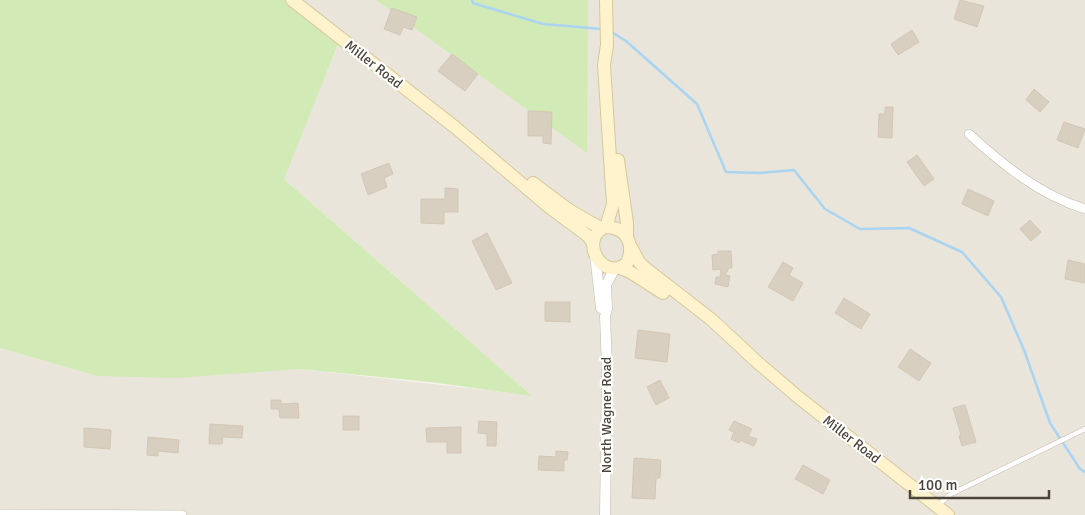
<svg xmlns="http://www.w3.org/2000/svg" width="1085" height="515" font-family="Signika,sans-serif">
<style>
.residential{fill:#eae5da}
.green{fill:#d2eab5}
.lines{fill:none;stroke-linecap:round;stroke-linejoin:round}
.stream{stroke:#a9d4f2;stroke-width:2.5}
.building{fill:#d8cfc1;stroke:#d3c7b4}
.service-casing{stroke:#c2bbae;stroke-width:5.5}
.minor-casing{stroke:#c2bbae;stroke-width:10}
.tertiary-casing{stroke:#c2bbae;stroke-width:11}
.secondary-casing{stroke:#d6c79b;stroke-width:14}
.service{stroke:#fff;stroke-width:4.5}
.minor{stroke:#fff;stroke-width:9}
.tertiary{stroke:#fff;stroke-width:10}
.secondary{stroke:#fff3cd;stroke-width:12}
.labels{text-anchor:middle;stroke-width:4.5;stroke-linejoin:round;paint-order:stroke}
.street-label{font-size:14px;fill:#4b4439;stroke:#fff}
</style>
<rect width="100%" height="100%" fill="#f6f3ec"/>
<path class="residential" d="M293 0H1085V515H0V348L97 376 300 369 531 395 283 178 341 38Z"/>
<path class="green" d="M0 0H292L341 37 284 179 532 396 430 382 300 369 176 378 97 376 0 348Z
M376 0H588L587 153Z"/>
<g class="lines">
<path class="stream" d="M472 0 473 3 543 24 602 29
M610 31 626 41 697 104 726 172 759 173 794 170 825 209 860 229 909 228 962 252 1001 297 1024 350 1050 423 1080 469 1085 472"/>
</g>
<path class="building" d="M960 0 984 6 977 27 954 19Z
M392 8 417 17 412 30 403 27 400 35 384 29Z
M912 30 919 42 898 55 891 44Z
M452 54 478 74 465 91 438 71Z
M1034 89 1049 102 1040 112 1026 100Z
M885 107H893L892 138 878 137 879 114H885Z
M528 111 552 112 551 144 543 143V136H528Z
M1064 122 1085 129 1078 148 1057 140Z
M917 155 934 179 924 186 907 162Z
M389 163 393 174 384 178 387 187 368 195 361 174Z
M445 188 458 189V212H444V224L421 223V199H445Z
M968 189 994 201 988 216 962 204Z
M1030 220 1041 232 1031 241 1020 229Z
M487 233 512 283 496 290 472 241Z
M718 251H731L732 268H729L725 275 730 276 728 287 715 284 716 277H720L721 269 713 270 712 255 718 254Z
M1068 260 1085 264V283L1065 279Z
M783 262 793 268 789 275 803 283 793 301 768 287Z
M844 298 870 314 861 329 835 313Z
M545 302H570V322L545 321Z
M638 330 670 334 667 362 635 358Z
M910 349 931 363 919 381 898 367Z
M660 380 669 398 656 405 647 387Z
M271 400H281V404L298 403 299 418H280L279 409H271Z
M965 405 976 442 962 446 959 436 961 435 953 408Z
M343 416H359V430H343Z
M479 421 497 422 496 446H487V434L478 433Z
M734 421 752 429 748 436 757 439 754 446 740 440 739 443 731 439 734 432 729 430Z
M210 424 243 426 242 438 223 437 222 444H209Z
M461 427V453H447V442H427L426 428Z
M84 428 111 430 110 449 84 447Z
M148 437 179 440 178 453 158 451V456L147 455Z
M556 451 568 452 567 460H564V471L538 470 539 456 556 457Z
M634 458 661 460 660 478H656L655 499 632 498Z
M803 465 830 480 823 494 795 479Z"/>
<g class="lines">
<defs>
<path id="service" d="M938 505 951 494 1085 429"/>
<path id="minor" d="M969 134C1003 165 1040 195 1085 209
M0 514 182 515"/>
<path id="tertiary" d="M595 255 601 308
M605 515 607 368 605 316 607 309 606 285 615 268"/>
<path id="secondary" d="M292 0 456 128 549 207 588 236 593 243
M606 0 607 45 604 65 613 204 606 227
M618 160 627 223V236
M533 183 569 210 602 229
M606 227C627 227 635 245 627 263 603 284 577 238 606 227Z
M631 247 639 262 645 268 712 320 756 361 798 397 948 515
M620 268 630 272 663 293"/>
</defs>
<use href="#service" class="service-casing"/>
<use href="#minor" class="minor-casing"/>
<use href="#tertiary" class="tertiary-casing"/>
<use href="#secondary" class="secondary-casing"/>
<use href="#service" class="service"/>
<use href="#minor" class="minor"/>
<use href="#tertiary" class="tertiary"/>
<use href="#secondary" class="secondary"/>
</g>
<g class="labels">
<g class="street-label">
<text transform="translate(374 64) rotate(38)" y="5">Miller Road</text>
<text transform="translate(606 415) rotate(-90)" y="5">North Wagner Road</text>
<text transform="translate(852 439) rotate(38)" y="5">Miller Road</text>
</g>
</g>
<path d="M910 490v8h139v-8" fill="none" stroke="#4b4439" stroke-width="2.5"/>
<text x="918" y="490" font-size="15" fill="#4b4439" stroke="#ffffff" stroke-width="4" paint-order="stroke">100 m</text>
</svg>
